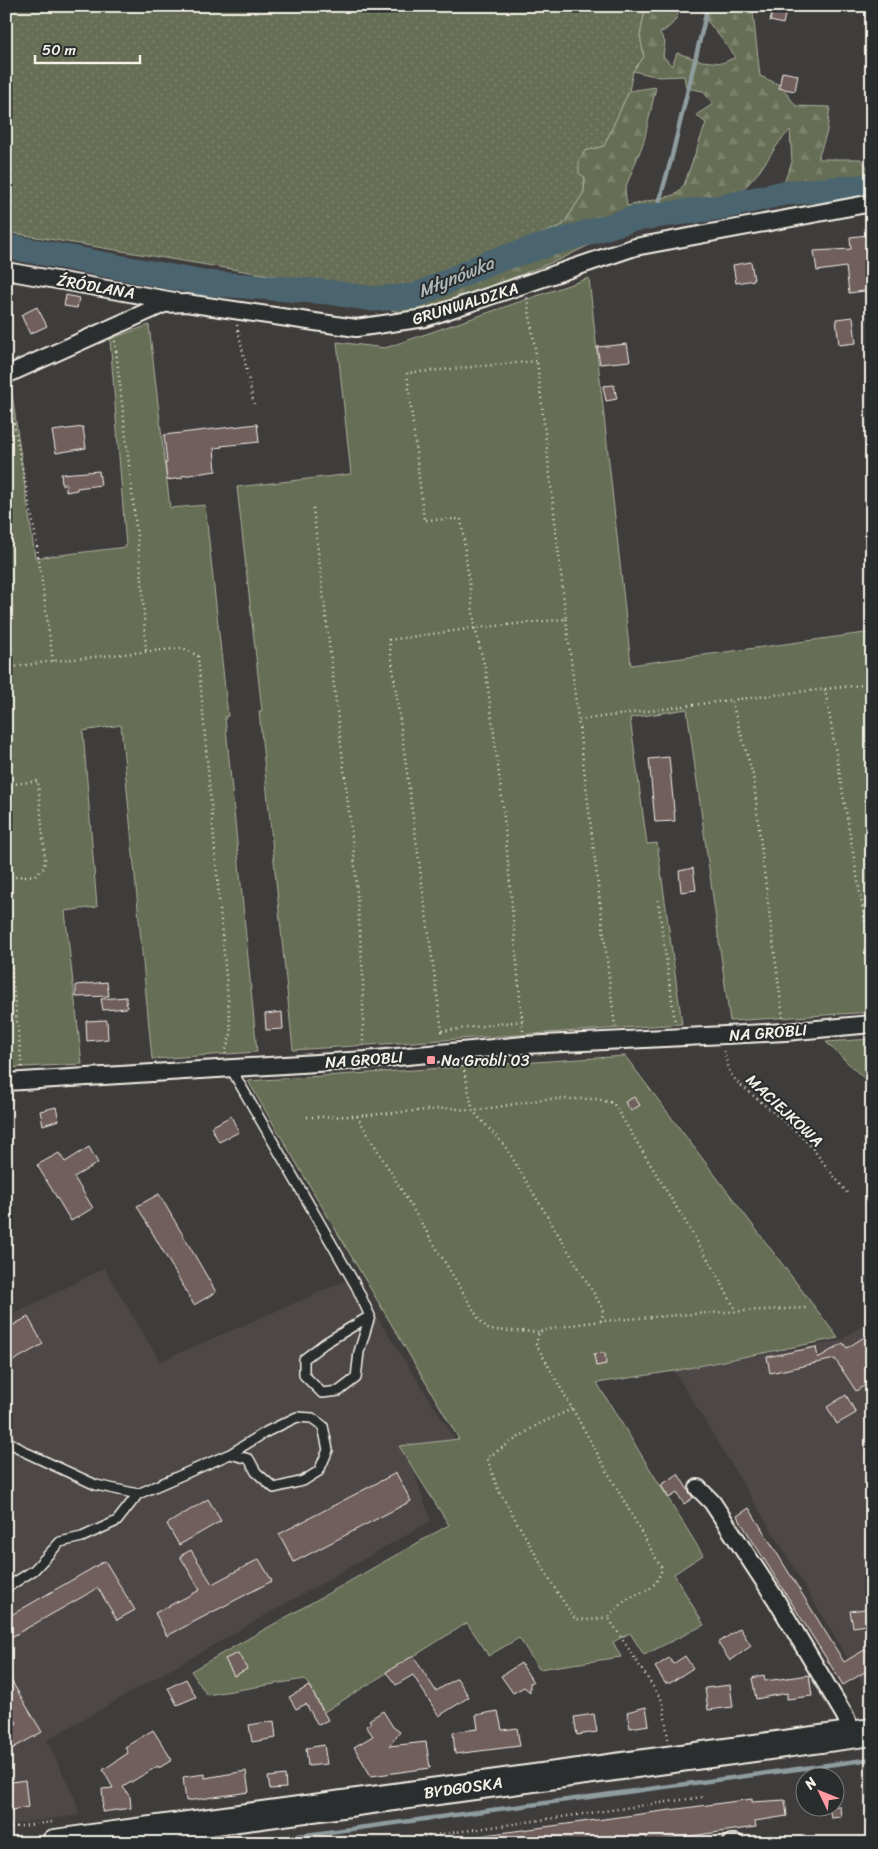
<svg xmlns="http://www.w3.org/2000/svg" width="878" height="1849" font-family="Sriracha,sans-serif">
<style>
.built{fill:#4e4646}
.grass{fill:url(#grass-dots);stroke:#adb09e}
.forest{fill:url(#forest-firs);stroke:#adb09e}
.green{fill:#666e54;stroke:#adb09e}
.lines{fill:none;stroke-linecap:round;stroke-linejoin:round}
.stream{stroke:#8f9d9f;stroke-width:4.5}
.river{stroke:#4b656f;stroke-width:25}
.building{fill:#715e5d;stroke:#f4f1e8}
.service-casing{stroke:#f4f1e8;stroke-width:12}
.minor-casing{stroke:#f4f1e8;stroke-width:20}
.primary-casing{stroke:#f4f1e8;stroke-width:30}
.path{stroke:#f4f1e8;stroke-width:2.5;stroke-dasharray:1 4;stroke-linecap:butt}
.service{stroke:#2a2d2e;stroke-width:9}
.minor{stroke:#2a2d2e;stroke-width:16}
.primary{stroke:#2a2d2e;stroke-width:26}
.poi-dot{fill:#ff9aa2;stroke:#2a2d2e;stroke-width:2}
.labels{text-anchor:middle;stroke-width:4;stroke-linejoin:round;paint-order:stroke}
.street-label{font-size:16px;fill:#f4f1e8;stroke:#2a2d2e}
.poi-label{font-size:16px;fill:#f4f1e8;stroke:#2a2d2e;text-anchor:start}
.water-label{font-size:18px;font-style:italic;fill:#b0b9b8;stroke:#2a2d2e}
</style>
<defs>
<pattern id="grass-dots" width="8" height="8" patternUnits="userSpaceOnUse" patternTransform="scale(1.25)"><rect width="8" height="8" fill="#666e54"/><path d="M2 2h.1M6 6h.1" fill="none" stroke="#7c836d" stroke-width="1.8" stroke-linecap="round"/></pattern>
<pattern id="forest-firs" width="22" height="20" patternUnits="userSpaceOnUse" patternTransform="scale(1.25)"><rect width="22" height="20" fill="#666e54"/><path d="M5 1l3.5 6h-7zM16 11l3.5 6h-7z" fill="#7c836d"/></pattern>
</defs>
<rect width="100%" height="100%" fill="#3f3c3c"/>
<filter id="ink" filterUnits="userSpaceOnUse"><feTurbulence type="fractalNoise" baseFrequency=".02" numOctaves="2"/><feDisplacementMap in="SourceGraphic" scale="10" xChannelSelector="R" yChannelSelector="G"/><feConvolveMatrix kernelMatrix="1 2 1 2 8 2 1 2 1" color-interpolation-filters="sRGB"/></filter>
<g filter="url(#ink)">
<path class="built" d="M104 1268 160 1361 352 1278 455 1439 412 1466 431 1521 47 1740 76 1801 79 1815 6 1825V1318Z
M872 1319V1684L863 1685 776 1538 674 1371 839 1341Z"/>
<path class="grass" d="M6 6H646L640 35 644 57 633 71 629 91 604 146 585 151 584 192 563 225 400 294 394 311 335 286 6 232Z"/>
<path class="forest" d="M646 6H680C677 20 672 27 660 33L665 42 663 56 672 66 677 53 702 61 722 63 736 57 705 18 702 6H756L753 13 760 76 780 85 796 106 830 107 827 131 818 159H861L872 173V183L816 192 775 205 792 162 790 130 780 141 759 172 718 217 621 229 561 259 451 302 410 315 394 311 400 294 563 225 584 192 585 177 579 174V161L585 151 604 146 629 91 656 87 644 141 625 189 627 206 674 195 684 185 706 123 696 115 713 104 703 91 686 88 684 76 659 77 633 71 644 57 640 35Z"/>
<path class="green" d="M589 278 631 665 872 632V1012L730 1021 687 709 630 718 647 844 657 843 682 1024 293 1050 259 711H262L237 487 351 474 337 342 385 348Z
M149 325 170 508 205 505 228 716 225 717 257 1052 152 1059 121 725 83 731 97 907 65 911 82 1064 6 1068V388L11 386 35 558 126 547 110 339Z
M872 1039V1086L826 1042Z
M625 1056 838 1338 674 1371 597 1383 703 1555 674 1574 704 1625 644 1655 630 1633 613 1642 621 1657 539 1669 519 1638 488 1656 486 1651 467 1623 324 1712 305 1679 207 1695 191 1671 449 1525 399 1446 459 1439 248 1081Z"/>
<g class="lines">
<path class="stream" d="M655 216 671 160 708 6
M247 1843 872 1759"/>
<path class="river" d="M6 246 204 283 328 292 372 299 415 296 490 262 633 219 721 207 784 193 872 186"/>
</g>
<path class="building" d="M774 6H787L783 24 770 21Z
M782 72 798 75 795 91 779 88Z
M868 235 871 255 867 256 872 290 849 293 846 267 817 271 814 251 851 249 850 237Z
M751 262 754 280 736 283 733 265Z
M66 295 79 298 77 308 64 306Z
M37 307 47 326 30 334 21 315Z
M853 317 856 343 839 345 836 319Z
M627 344 630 361 600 364 597 347Z
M614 385 617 399 606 401 603 386Z
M257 424 259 442 221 446 222 447 214 448 216 471 182 476V478L167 480 165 463H167L164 435Z
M83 427 86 448 56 453 52 431Z
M99 471 101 485 77 488V490L66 492V484L62 485 61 474Z
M669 757 675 821 655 822 649 759Z
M693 868 696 890 681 892 679 871Z
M107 982 109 996 76 997V985Z
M126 997 127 1008 103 1010 101 999Z
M282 1012 283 1029 266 1030 265 1014Z
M107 1020 108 1039 87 1041 86 1021Z
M634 1097 640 1105 631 1111 625 1102Z
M56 1107 59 1120 43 1125 40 1111Z
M231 1116 239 1132 219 1142 211 1127Z
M89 1147 98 1163 74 1177 93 1208 71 1221 37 1165 59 1153 65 1162Z
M159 1194 216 1292 194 1305 137 1206Z
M28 1317 43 1344 6 1365V1329Z
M872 1332V1381L856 1391 835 1359 770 1373 767 1357 816 1347 818 1358 843 1343 847 1348Z
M605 1353 606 1364 596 1366 594 1354Z
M846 1395 856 1413 837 1424 827 1407Z
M396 1473 411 1501 294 1562 279 1534Z
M678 1474 693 1498 684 1504 677 1493 669 1498 661 1485Z
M208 1499 221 1521 179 1545 167 1524Z
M749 1508 844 1662 866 1649 872 1659V1683L865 1672 843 1685 737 1516Z
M191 1550 212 1584 259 1559 272 1581 167 1636 155 1613 200 1590 180 1556Z
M105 1561 135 1610 117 1620 98 1588 6 1640V1618Z
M872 1608V1624L853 1627 850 1611Z
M740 1628 751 1646 730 1661 718 1643Z
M238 1653 247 1669 234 1676 225 1659Z
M413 1656 436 1691 457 1678 469 1697 439 1716 413 1675 396 1685 386 1672Z
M685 1656 693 1668 670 1683H665L655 1667 669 1658 673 1664Z
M521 1663 533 1682 530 1683V1692L524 1687 513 1693 501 1676Z
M6 1672 42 1732 6 1752V1729L17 1723 6 1705Z
M764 1675 765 1681 809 1675 812 1696 787 1699V1693L756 1699 752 1678Z
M186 1679 196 1697 177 1705 168 1688Z
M730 1685 733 1707 708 1710 705 1688Z
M309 1686 328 1720 318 1725 306 1704 296 1709 289 1697Z
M646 1707 649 1725 630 1728 627 1712Z
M383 1711 393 1727 400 1732 389 1746 426 1742 430 1768 371 1776 354 1747 373 1736 366 1726 371 1723 369 1720Z
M498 1711 502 1730 517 1728 520 1746 455 1754 453 1732 478 1729 476 1715Z
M594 1714 597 1732 577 1735 574 1717Z
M274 1721 276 1738 252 1742 249 1725Z
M153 1730 172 1760 159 1768 158 1766 123 1787 130 1797 131 1808 102 1812 103 1800 102 1789 113 1788 103 1770 128 1753 125 1747Z
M324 1745 327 1764 308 1766 306 1748Z
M246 1771 249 1792 186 1801 183 1777 205 1774V1778Z
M285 1775 286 1788 270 1789 268 1777Z
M25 1780 28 1807 6 1811V1783Z
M752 1799V1802L785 1800 787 1816 755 1821 756 1827 647 1842 646 1836 601 1843H478V1836Z
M829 1806H840L841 1817 831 1818Z"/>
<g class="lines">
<defs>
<path id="service" d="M230 1067 356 1286 370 1316 359 1352 356 1378 339 1391 322 1393 304 1375V1359L325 1343 370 1316
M6 1440 27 1453 96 1485 138 1494 230 1454 266 1432 297 1417 312 1418 323 1426 328 1450 319 1471 303 1481 274 1488 256 1472 249 1459 230 1454
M6 1588 34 1570 60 1542 82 1537 117 1521 138 1494"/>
<path id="minor" d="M6 271 174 301
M6 375 164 304 186 303 356 328 425 318 635 247 872 203
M6 1082 365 1060 524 1045 785 1032 872 1024
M698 1488 712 1502 775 1598 845 1716 853 1735
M731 1843H736"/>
<path id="primary" d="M55 1843 872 1732"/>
</defs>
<use href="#service" class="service-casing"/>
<use href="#minor" class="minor-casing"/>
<use href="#primary" class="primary-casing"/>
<path class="path" d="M237 325 254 404
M115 341 142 580 146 651
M7 389 35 533 53 661
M313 508 354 854 363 975V1046
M566 619 615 1027
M6 668 53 661 183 648 198 656 231 1034 225 1052 226 1055
M825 689 872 684
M731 700 825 689 872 963
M579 720 731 700 753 775 764 872 783 1018
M6 785 38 781 45 859 44 868 35 875 6 878
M658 900 675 1022
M6 922 22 1068
M522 1021 442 1031 389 640 475 628 566 619 537 361
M523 1031 503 806 486 672 475 628 461 519 424 520 407 373 537 361 527 297
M724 1051 730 1073 737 1082 798 1133 812 1148 848 1194
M463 1066 473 1111 505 1146 602 1307 603 1314 601 1321
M357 1116 449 1108 473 1111 545 1099H597L613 1103 714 1269 736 1311
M307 1117 357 1116 479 1319 489 1330 539 1332
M572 1409 537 1425 487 1458 498 1489 557 1592 575 1619 590 1620 608 1617
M668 1739 663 1702 608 1617C615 1611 622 1602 630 1598 648 1589 654 1591 662 1569L536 1344 539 1332C576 1322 615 1320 653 1317 704 1313 755 1310 807 1308
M6 1828 52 1822
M379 1843 702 1797"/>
<use href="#service" class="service"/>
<use href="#minor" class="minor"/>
<use href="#primary" class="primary"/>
</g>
</g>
<rect class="poi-dot" x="426" y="1055" width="10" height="10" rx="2.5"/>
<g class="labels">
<g class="street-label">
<text transform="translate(96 286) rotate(10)" y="6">ŹRÓDLANA</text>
<text transform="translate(465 303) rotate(-17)" y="6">GRUNWALDZKA</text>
<text transform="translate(768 1032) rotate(-4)" y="6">NA GROBLI</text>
<text transform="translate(364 1059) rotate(-4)" y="6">NA GROBLI</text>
<text transform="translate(785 1110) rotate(43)" y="6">MACIEJKOWA</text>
<text transform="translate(463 1787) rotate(-8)" y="6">BYDGOSKA</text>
</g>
<g class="poi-label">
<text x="441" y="1066">Na Grobli 03</text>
</g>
<g class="water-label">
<text transform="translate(456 277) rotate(-22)" y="6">Młynówka</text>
</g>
</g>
<rect width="878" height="1849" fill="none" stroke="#2a2d2e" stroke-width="25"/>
<rect x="12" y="12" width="853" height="1824" fill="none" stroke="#f4f1e8" stroke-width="2" filter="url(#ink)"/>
<g transform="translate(820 1792) rotate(313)"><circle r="24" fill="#2a2d2e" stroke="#7b7b78"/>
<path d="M0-4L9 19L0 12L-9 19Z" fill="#ff9aa2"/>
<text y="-8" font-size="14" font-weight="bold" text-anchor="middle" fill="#f4f1e8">N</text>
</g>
<path d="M35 55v8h105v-8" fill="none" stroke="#f4f1e8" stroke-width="2.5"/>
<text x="42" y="55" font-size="15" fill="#f4f1e8" stroke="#2a2d2e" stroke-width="4" paint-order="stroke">50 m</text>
</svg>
